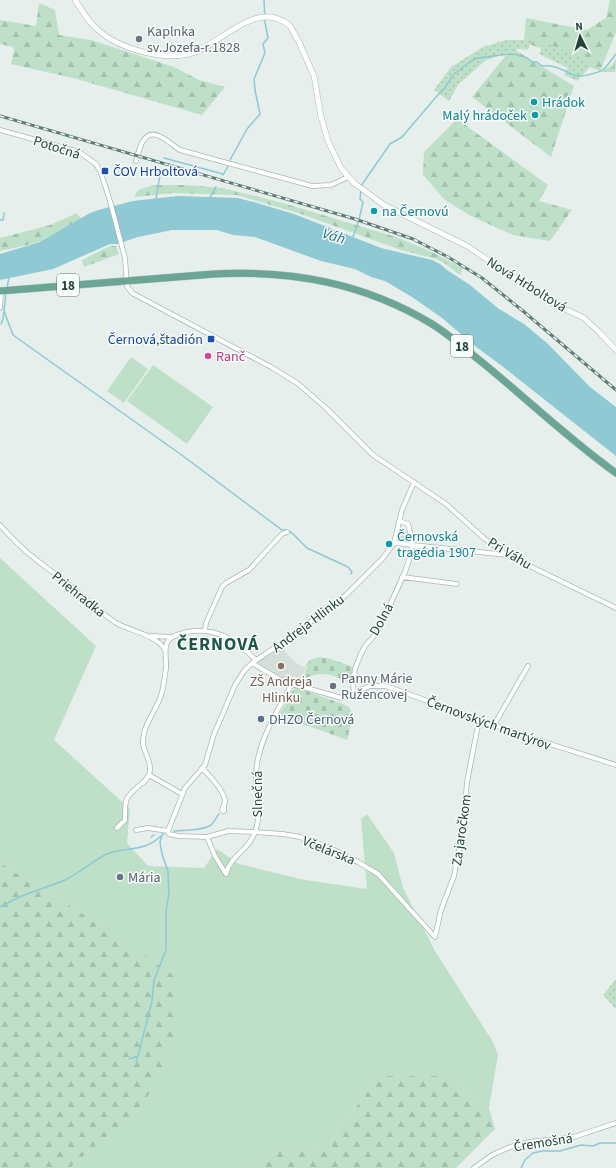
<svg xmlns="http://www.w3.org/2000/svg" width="616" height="1168" font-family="'Source Sans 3',sans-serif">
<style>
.built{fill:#d4dfda}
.grass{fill:#bfe0c8}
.forest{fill:url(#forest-firs)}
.wetland{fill:url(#wetland-marsh)}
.cemetery{fill:url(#cemetery-stones)}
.park{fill:url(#park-dots)}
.water{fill:#8ec9d4}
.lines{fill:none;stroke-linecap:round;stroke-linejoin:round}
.stream{stroke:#8ec9d4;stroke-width:1.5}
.minor-casing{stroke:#a8b8b2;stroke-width:5.5}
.tertiary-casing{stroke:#a8b8b2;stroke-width:6}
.primary-casing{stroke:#c2cac8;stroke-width:8}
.minor{stroke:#fff;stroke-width:4}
.tertiary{stroke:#fff;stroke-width:5}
.primary{stroke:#6aa596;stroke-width:7}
.rail-casing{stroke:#5f7d75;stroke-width:3}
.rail{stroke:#f7fbf9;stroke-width:1.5;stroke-dasharray:4.5;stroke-linecap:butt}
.worship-dot{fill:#6b7280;stroke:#f7fbf9;stroke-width:1.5}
.culture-dot{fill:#0f9aa8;stroke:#f7fbf9;stroke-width:1.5}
.transit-dot{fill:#1a4fb4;stroke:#f7fbf9;stroke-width:1.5}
.hotel-dot{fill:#d1479c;stroke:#f7fbf9;stroke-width:1.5}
.education-dot{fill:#8d6e63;stroke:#f7fbf9;stroke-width:1.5}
.service-dot{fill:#5c6f8a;stroke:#f7fbf9;stroke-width:1.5}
.labels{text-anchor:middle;stroke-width:3;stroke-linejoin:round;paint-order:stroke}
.shield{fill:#f7fbf9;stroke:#637a73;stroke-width:1}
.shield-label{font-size:13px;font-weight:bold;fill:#24423a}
.worship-label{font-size:14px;fill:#5b616d;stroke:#f7fbf9;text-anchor:start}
.culture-label{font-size:14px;fill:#0d838f;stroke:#f7fbf9;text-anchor:start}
.street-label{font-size:14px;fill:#24423a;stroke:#f7fbf9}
.transit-label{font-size:14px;fill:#164399;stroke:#f7fbf9;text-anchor:start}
.hotel-label{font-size:14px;fill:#b23c85;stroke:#f7fbf9;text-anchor:start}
.education-label{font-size:14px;fill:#785e54;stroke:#f7fbf9}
.service-label{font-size:14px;fill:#4e5e75;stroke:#f7fbf9;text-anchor:start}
.water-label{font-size:15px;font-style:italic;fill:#1c6f80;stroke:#f7fbf9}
.district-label{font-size:18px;font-weight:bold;letter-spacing:1px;fill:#1f5548;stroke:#f7fbf9}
</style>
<defs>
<pattern id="forest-firs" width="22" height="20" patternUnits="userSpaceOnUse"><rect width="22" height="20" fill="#bfe0c8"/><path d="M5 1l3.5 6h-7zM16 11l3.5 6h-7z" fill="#a4c1ad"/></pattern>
<pattern id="wetland-marsh" width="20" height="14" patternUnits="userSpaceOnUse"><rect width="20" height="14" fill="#bfe0c8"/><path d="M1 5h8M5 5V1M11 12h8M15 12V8" fill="none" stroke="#a4c1ad"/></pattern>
<pattern id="cemetery-stones" width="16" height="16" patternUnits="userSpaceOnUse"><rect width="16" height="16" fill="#bfe0c8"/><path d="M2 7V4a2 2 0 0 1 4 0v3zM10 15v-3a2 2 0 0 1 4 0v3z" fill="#a4c1ad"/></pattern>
<pattern id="park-dots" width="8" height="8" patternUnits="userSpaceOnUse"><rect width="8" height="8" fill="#bfe0c8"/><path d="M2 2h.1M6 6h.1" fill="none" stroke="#a4c1ad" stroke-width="1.8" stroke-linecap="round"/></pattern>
</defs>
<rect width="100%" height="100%" fill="#e6efeb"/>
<path class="built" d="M281 647 296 663 306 668 299 683 279 677 256 663Z"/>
<path class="grass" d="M131 357 148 369 124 403 107 391Z
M153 365 213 407 187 444 127 401Z
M0 558 96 646 54 740 130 809 127 843 148 866 204 868 217 849 239 864 305 880 367 889 361 819 367 814 394 853 403 888 435 951 493 1042 498 1055 489 1108 447 1076H379L324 1150 276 1147 250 1168H70L89 1151 104 927 0 863Z"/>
<path class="forest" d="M610 0H616V32L600 71 524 42 526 18 587 30 606 18Z
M39 3 55 10 59 35 91 40 174 67 199 80 225 87 202 115 73 78 11 64 14 51 13 47 0 44V20L36 26Z
M512 48 574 86 551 157 472 97Z
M457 119 548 185 539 201 572 210 550 241 513 235 471 216 445 200 423 175 424 152Z
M153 185H185L222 188 283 203 396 237 432 252 463 268 460 275 443 262 436 259 401 250 304 215 237 195 173 193 134 197 138 190Z
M77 213 81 219 50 239 23 246 0 251V238L50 225Z
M110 246H116L119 254 84 267 82 260Z
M0 863 104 927 177 978 176 1038 143 1106 89 1151 70 1168H0Z
M379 1076H447L489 1108 495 1129 456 1168H250L276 1146 324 1150Z"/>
<path class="wetland" d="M616 59 615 72H600L611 66Z"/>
<path class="cemetery" d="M319 657 331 659 353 667 351 684C332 674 323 670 303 679L307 667 305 666 310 660Z
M295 687 343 704 349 707 353 715 347 740 279 715Z"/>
<path class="park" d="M506 40H532L528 50 519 49 486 60 458 85 449 101 434 90 451 67 483 47Z
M544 42 593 64 577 81 564 75 568 68 539 54Z
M616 979V1009L603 995Z"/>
<path class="water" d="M178 196 238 198 257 203 294 214 381 248 432 260 440 264 447 270 470 285 499 309 524 324 547 343 590 387 616 407V456L502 366 475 346 442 318 412 297 385 281 371 277 355 269 321 261 255 237 233 235 217 230H172L138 237 117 244H110L53 269 0 280V254L40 242 90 213 102 209 133 201Z"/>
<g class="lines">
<path class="stream" d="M164 158 223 174
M230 160 247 129 260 114 255 90 254 79 265 53 263 44 268 38 265 22 264 0
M223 175 228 166
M361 186 390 144 402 137 436 97 444 89 453 75 471 61 477 58 511 54 519 55 527 58 532 62H537L542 66C553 64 564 71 574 75 581 78 598 73 604 69 608 65 612 59 616 54
M156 199 161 169
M209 199 216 187
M0 220H3L4 213
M353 237 359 220 363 202 360 199 361 190
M7 288 9 277
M4 311 13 335 183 456 282 530H285L291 532 307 548 348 567 352 572 351 574
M1 324 3 319 6 293
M174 831C182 830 206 831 212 824 215 821 216 817 219 814
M151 837 154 835
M0 907C7 903 15 899 22 896 36 890 51 886 65 880 80 873 92 861 107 854 127 846 143 853 161 836
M129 1059 138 1056 152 1001 154 980 166 950V911L169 894 168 871 162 854 160 842 162 835 164 833
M136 1061 138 1056
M521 1168 525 1160 533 1153 542 1151H560L581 1145 593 1146 600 1143H616"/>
<defs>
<path id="minor" d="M0 130 79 152 96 164 101 173 110 201 125 258 127 286 132 293 271 367 297 383 325 407 373 455 446 504 485 539 507 555 616 608
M136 161C139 149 144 127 161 137 168 140 173 146 180 150L312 186 331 185 348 177
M0 308 1 291
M414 482 402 510 394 543 383 558 346 595 291 637 252 663 244 671 235 685 224 711 214 734 205 765 185 788 168 831 169 834 178 836 207 837 228 831 255 832 283 834 300 837 326 846 358 862 378 874 435 937
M399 521 408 524 411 536
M0 525C10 536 21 548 33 557 46 568 60 577 72 587 85 598 104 616 118 624 132 631 158 636 165 650
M394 543 507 555
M402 577 457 584
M205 630 206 623 222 587 226 583 249 570 282 534 287 532
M151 636 172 637
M252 663 279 679 292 684 342 698 370 686H386L522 735 616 765
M354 693 353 683 355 669 360 656 365 646 373 637 385 616 405 572 412 551 411 536 397 533
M494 725 528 666
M202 768C209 775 224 790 225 801 225 804 223 807 222 810L223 811H224V806
M149 775 182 794
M117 828 125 820C125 799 124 798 141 784 144 782 147 779 149 775 153 764 144 753 143 743 142 725 158 709 162 692 164 684 165 676 166 668 167 660 163 649 168 641 172 635 180 634 187 632 216 626 237 641 256 660
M136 830 148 828 168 831
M207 837 215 856 226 874
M226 874C231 854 248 852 255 832 263 810 256 796 256 775 257 742 277 712 292 684
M435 937 441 910 454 876 457 860 463 829 467 782 479 720
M474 1168 492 1155 510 1147 529 1142 574 1137 616 1123"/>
<path id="tertiary" d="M75 0C82 10 87 21 97 29 120 50 171 64 200 50 228 36 260 0 290 26L299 42 314 76 321 117 328 141 341 168 354 183 384 205 467 246 552 303 584 318 599 332 616 350"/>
<path id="primary" d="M0 291 214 274C292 270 364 283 432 324 448 334 463 347 478 359 524 396 567 438 616 473"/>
</defs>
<use href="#minor" class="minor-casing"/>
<use href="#tertiary" class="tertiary-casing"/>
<use href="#primary" class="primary-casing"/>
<use href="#minor" class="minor"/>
<use href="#tertiary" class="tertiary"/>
<use href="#primary" class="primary"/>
<defs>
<path id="rail" d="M0 116 355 219 413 239 448 257 482 278 523 311 616 390"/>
</defs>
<use href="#rail" class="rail-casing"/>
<use href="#rail" class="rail"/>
</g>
<g class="worship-dot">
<circle cx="139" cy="39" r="4"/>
<circle cx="333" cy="686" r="4"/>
<circle cx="120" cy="877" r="4"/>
</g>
<g class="culture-dot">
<circle cx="534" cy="102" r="4"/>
<circle cx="535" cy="115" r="4"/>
<circle cx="374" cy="211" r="4"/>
<circle cx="389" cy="544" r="4"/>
</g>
<g class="transit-dot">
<rect x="101" y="167" width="8" height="8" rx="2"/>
<rect x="207" y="335" width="8" height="8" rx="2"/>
</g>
<circle class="hotel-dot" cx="208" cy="356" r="4"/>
<circle class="education-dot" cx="281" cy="666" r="4"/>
<circle class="service-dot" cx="261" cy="719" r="4"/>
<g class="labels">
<g class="shield">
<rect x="57" y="274" width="22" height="22" rx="3"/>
<rect x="451" y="335" width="22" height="22" rx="3"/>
</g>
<g class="shield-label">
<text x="68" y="290">18</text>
<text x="462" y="351">18</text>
</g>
<g class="worship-label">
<text x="147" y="36">Kaplnka<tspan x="147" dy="16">sv.Jozefa-r.1828</tspan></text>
<text x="341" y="683">Panny Márie<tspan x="341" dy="16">Ružencovej</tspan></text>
<text x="128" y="882">Mária</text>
</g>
<g class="culture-label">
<text x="542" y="107">Hrádok</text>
<text x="527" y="120" text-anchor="end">Malý hrádoček</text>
<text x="382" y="216">na Černovú</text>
<text x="397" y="541">Černovská<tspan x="397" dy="16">tragédia 1907</tspan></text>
</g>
<g class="street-label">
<text transform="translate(57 147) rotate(18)" y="5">Potočná</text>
<text transform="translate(527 284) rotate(32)" y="5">Nová Hrboltová</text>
<text transform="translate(510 553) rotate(31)" y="5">Pri Váhu</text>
<text transform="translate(79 594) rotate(39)" y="5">Priehradka</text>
<text transform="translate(381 619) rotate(-61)" y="5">Dolná</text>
<text transform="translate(308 623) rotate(-37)" y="5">Andreja Hlinku</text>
<text transform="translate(489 723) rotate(20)" y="5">Černovských martýrov</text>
<text transform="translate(257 794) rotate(-90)" y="5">Slnečná</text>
<text transform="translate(461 830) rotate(-82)" y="5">Za jaročkom</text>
<text transform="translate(329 850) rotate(22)" y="5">Včelárska</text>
<text transform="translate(543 1142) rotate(-9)" y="5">Čremošná</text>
</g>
<g class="transit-label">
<text x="113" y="176">ČOV Hrboltová</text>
<text x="203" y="344" text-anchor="end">Černová,štadión</text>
</g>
<g class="hotel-label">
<text x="216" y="361">Ranč</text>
</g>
<g class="education-label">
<text x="281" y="686">ZŠ Andreja<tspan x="281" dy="16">Hlinku</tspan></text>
</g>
<g class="service-label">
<text x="269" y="724">DHZO Černová</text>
</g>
<g class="water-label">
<text transform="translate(334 236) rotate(17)" y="5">Váh</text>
</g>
<g class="district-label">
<text x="218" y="650">ČERNOVÁ</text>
</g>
</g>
<g transform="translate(580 36) rotate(355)" stroke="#f7fbf9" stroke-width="3" paint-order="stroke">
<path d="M0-3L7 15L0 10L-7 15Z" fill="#24423a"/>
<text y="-6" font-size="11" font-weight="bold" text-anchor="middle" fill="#24423a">N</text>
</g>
</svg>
